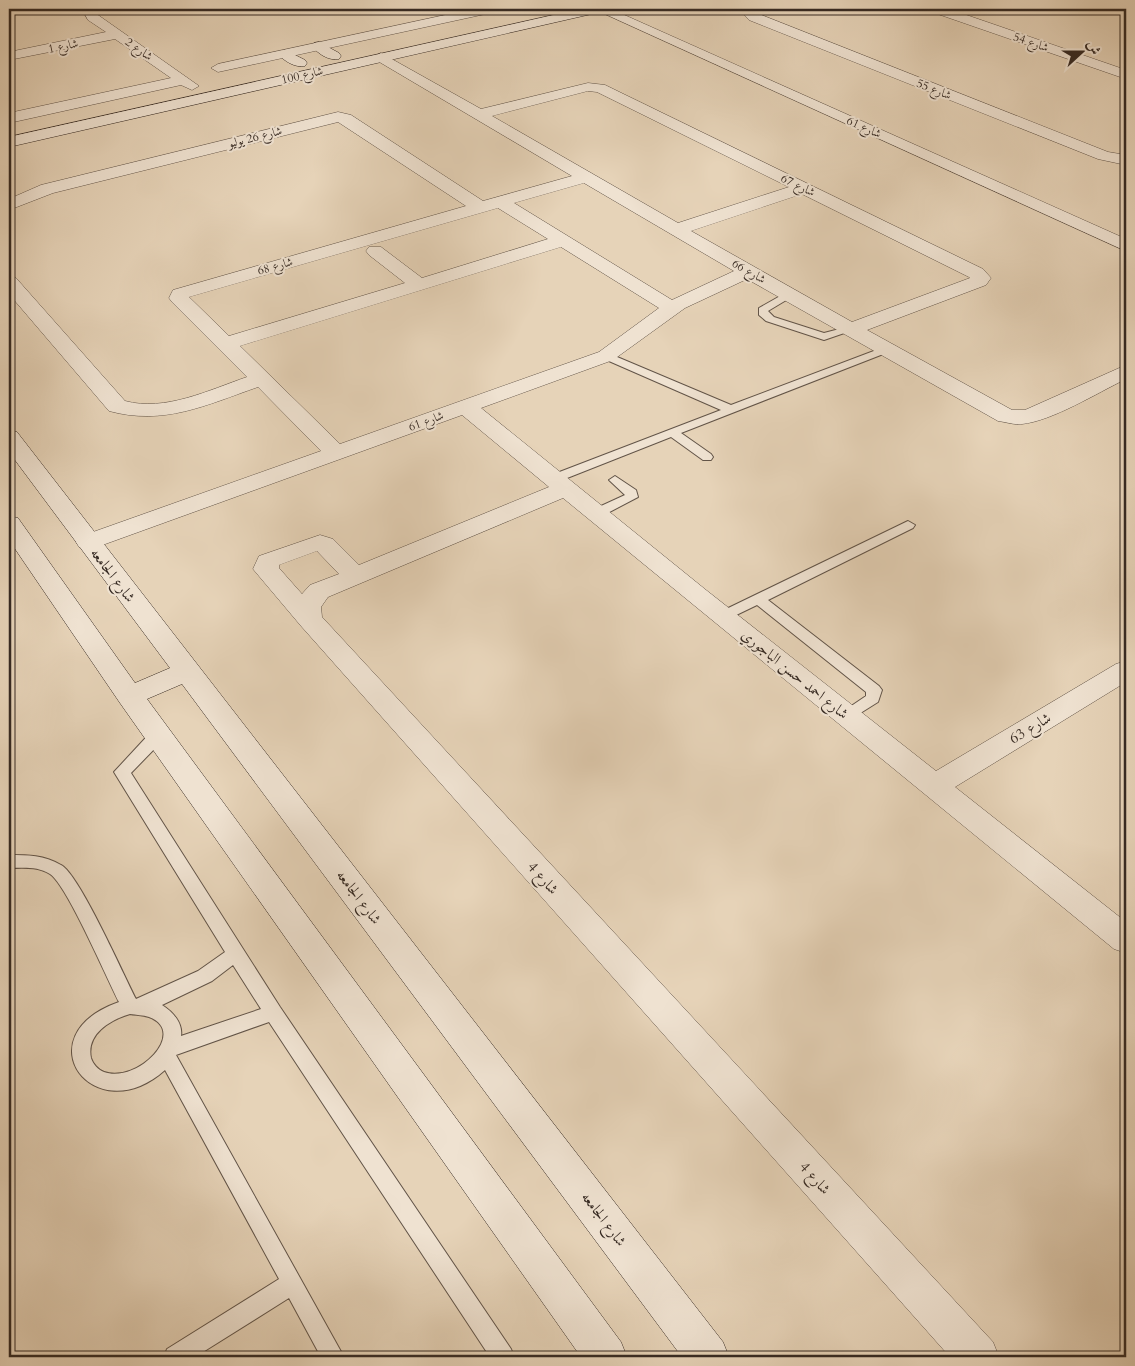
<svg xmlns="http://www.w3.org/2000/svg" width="1135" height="1366" font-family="Cardo,Amiri,serif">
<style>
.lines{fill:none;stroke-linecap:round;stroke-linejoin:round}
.service-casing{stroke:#625448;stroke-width:2}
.minor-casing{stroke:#625448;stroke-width:1}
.tertiary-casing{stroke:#625448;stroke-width:1}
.secondary-casing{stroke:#362a23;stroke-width:1}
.service{fill:#efe2d1;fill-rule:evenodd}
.minor{fill:#efe2d1;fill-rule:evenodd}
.tertiary{fill:#efe2d1;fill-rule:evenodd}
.secondary{fill:#efe2d1;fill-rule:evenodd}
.labels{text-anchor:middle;stroke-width:4;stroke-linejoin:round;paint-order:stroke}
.far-street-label{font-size:12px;fill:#362a23;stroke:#efe2d1}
.street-label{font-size:15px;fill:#362a23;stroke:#efe2d1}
</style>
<rect width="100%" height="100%" fill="#e6d3b8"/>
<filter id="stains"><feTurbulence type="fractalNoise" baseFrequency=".004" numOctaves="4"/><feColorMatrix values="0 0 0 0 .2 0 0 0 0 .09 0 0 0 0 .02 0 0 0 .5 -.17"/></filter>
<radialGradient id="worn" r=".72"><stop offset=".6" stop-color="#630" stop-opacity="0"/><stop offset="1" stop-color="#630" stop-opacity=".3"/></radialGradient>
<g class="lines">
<defs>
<path id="service" d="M789 291 793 292V296L768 311 774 317 824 333 851 326 856 329 824 340 766 321 759 315V308Z
M887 346 893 349 891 351 681 433 711 454 713 457 711 460H703L671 437 557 482H549L547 479 549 476 721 410 602 358V354H610L731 405Z
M615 476 636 490 638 497 600 517H590L588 514 590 511 625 495 609 480Z
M908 521 915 525 913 528 768 600 879 686 882 690 878 702 851 719H841L838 715 866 696V692L757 605 728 619 723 621 716 616 718 613Z
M158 730 164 731 166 735 164 739 131 773 280 1007 511 1349 514 1357H490L269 1022 176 1055 344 1357H321L289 1298 195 1357H164L167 1349 279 1279 165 1070C94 1133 22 1036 119 1002 107 979 67 885 50 874 37 866 23 868 9 868V855C28 855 44 855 61 865 79 874 124 976 136 999L198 971 225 952 114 772 152 731ZM233 965 261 1009 181 1036C183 1023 173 1012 162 1005L212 981ZM130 1014C136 1015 143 1015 149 1017 189 1032 137 1084 104 1072 98 1070 93 1064 91 1058 86 1034 110 1020 130 1014Z"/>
<path id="minor" d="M82 9H95L98 15 199 86 192 90 181 85 9 123V113L171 78 115 39 9 60V52L106 32 88 20Z
M473 9H497L490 13 218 72 211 68 218 64Z
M745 9H757L756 11 759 14 1108 152 1126 155V165L1098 159 749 20 742 12Z
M930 9H949L1126 70V79L932 12Z
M381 53 481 109 588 83 605 85 983 269 991 278 986 285 867 330 1012 410H1025L1126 365V379C1097 393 1052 421 1022 424 1014 425 1006 422 998 421L747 279 685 308 613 360 481 408 706 590 936 771 1116 664 1126 661V682L955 787 1126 922V953L1114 949 563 498 328 597 321 607 322 617 993 1342 999 1357H950L301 626 253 569 259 556 320 535 333 539 359 565 549 487 462 415 97 547 88 549 79 547 76 542 79 537 321 451 258 387C206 405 164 426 109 411L9 294V276L16 278 125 401C165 412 209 390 247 377L172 302 169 298 173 290 466 206 338 122 53 193 9 210V199L41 185 338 112 351 115 483 201 572 176 376 60 374 57ZM588 91 597 92 789 187 678 223 492 116ZM584 183 734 271 672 300 514 203ZM802 194 969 277 970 278 852 322 691 231ZM498 208 548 239 422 278 381 247H369L366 251 369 255 405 283 229 336 189 297ZM561 247 659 308 599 352 340 444 240 346ZM317 551 339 574 310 585 302 594 279 568V565Z"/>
<path id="tertiary" d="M594 9H611L1126 239V251Z"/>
<path id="secondary" d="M580 9H603L596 13 9 147V137Z
M319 42 339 53 341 56 339 59C329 61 318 54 312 46L314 43Z
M285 50 305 60 307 63 305 66C295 68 284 61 278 54Z
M9 430 17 432 723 1342 729 1357H682L182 684 147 699 621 1342 627 1357H581L120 703 9 540V516L18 518 135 683 170 668 9 452Z"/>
</defs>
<use href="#service" class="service-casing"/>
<use href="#minor" class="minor-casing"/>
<use href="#tertiary" class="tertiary-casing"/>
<use href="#secondary" class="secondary-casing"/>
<use href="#service" class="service"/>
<use href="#minor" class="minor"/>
<use href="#tertiary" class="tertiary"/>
<use href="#secondary" class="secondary"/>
</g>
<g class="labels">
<g class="far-street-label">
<text transform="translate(1031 42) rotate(19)" y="4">شارع 54</text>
<text transform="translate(63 46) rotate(-12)" y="4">شارع 1</text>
<text transform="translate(139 49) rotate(35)" y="4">شارع 2</text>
<text transform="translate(302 75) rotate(-13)" y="4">شارع 100</text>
<text transform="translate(934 89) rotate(22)" y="4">شارع 55</text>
<text transform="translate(864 127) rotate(24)" y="4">شارع 61</text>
<text transform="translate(255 137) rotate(-14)" y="4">شارع 26 يوليو</text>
<text transform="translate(798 185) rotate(26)" y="4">شارع 67</text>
<text transform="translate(275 266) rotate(-16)" y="4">شارع 68</text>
<text transform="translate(749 271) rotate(30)" y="4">شارع 66</text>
<text transform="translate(426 421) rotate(-20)" y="4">شارع 61</text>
</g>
<g class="street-label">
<text transform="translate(113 575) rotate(53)" y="5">شارع الجامعه</text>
<text transform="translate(795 674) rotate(39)" y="5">شارع احمد حسن الباجوري</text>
<text transform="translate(1030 728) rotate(-31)" y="5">شارع 63</text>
<text transform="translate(543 878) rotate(48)" y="5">شارع 4</text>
<text transform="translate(359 897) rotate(53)" y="5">شارع الجامعه</text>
<text transform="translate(815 1178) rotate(48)" y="5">شارع 4</text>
<text transform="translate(604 1219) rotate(53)" y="5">شارع الجامعه</text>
</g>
</g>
<rect width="1135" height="1366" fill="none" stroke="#e6d3b8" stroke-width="30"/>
<rect x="10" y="10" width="1115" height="1346" fill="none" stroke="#362a23" stroke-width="2.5"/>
<rect x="15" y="15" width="1105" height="1336" fill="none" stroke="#362a23"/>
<g transform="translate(1082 52) rotate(69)" stroke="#efe2d1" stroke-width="4" paint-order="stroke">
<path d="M0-4L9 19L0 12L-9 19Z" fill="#362a23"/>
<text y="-8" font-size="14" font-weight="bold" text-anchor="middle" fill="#362a23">ش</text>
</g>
<rect width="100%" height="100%" filter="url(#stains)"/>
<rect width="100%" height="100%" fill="url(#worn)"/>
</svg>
